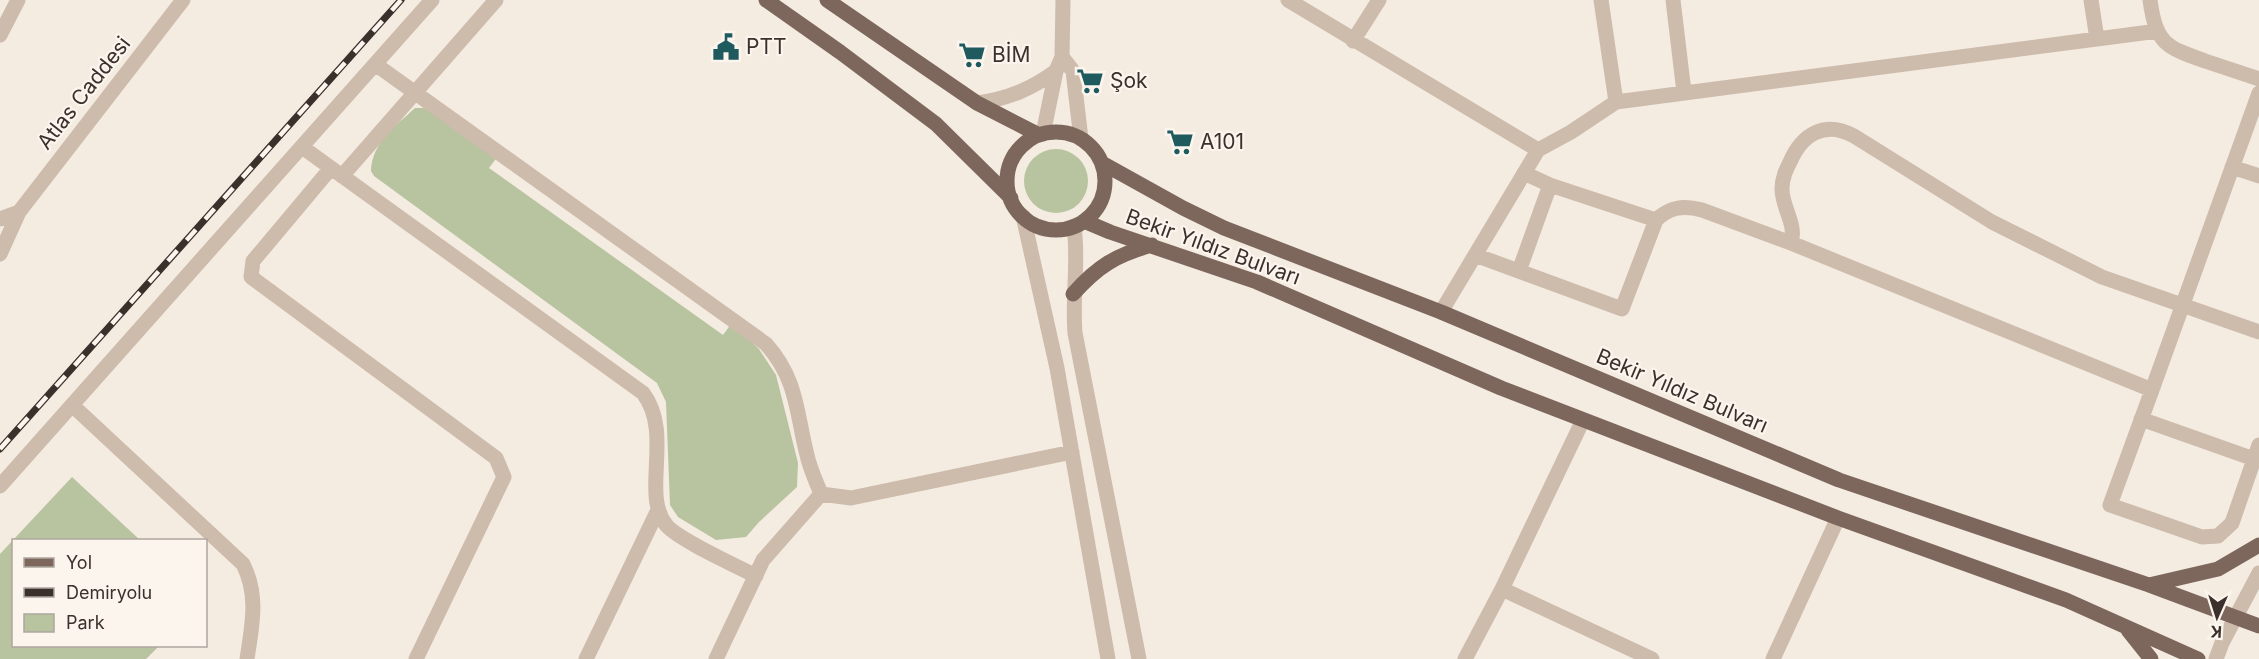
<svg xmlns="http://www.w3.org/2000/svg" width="2259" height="659" font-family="Inter,sans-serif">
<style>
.green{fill:#b8c4a0}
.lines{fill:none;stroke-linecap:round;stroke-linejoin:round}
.minor{stroke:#cdbbac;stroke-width:15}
.major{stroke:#7d675c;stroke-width:15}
.rail-casing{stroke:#3b302b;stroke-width:7}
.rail{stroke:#fbf5ee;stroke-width:4.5;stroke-dasharray:14;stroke-linecap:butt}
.labels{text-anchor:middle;stroke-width:4.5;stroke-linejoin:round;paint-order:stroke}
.poi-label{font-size:21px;fill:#3b302b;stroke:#fbf5ee;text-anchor:start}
.street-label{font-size:21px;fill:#3b302b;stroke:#fbf5ee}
</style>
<rect width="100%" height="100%" fill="#f4ebe1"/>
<path class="green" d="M415 108H424L498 156 489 168 723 335 731 324 759 349 776 375 798 463 797 487 759 522 746 537 716 540 678 517 670 505 666 402 657 383 374 176 371 171C372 142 396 126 415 108Z
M1024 181a32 32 0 1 1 64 0a32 32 0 1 1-64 0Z
M72 477 140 540H14V646H159L146 659H0V554Z"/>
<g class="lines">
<path class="minor" d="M1288 0 1538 150
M1601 0 1616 102
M1673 0 1684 92
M2091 0 2097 39
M2150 0C2156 44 2166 47 2205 61 2223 67 2241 73 2259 79
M0 35 18 0
M1353 41 1379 0
M1062 57 1073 71 1081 139
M375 64 766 344C798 380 796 412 807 455 810 469 816 481 821 494
M977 103C1008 99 1031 89 1056 71
M1043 134 1056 71 1062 57 1063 0
M302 147 643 393C674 434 640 495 667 526 681 541 735 565 756 576
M2232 167 2259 176
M331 168 253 261 251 277 496 458 504 477 416 659
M1524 173 1550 185 1656 220C1670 207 1683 205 1702 210L1791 243 2152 390 2259 93
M342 176 496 0
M1023 216 1057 368 1108 659
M0 219 19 212
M1074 226C1079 262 1072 297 1075 333L1139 659
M1791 243C1797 224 1782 208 1782 189 1782 178 1786 170 1790 162 1802 134 1825 120 1854 136L1992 222 2102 277 2259 332
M0 254 19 212 183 0
M1475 255 1622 309 1656 220
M1519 271 1550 185
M1441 312 1538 150 1571 132 1616 102 2158 31
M2152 390 2110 505 2202 537 2218 536 2232 523 2259 445
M72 405 243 564C259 596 252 625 247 659
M2141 419 2254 459
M0 486 432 0
M821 494 851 498 1072 452
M1502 589 1652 659
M586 659 658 510
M716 659 763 560 821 494
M1465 659 1502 589 1583 420
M1773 659 1838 518
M2216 659 2222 643 2259 573"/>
<path class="major" d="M766 0 840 52 936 124 1011 198
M827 0 977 103 1039 135
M1007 181a49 49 0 1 1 98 0a49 49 0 1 1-98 0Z
M1102 163 1183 208 1224 228 1441 312 1839 480 2149 585 2259 626
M1084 221 1110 232 1257 282 1501 388 1838 518 2066 600 2198 659
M1073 294C1098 266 1116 255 1152 245
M2149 585 2218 569 2259 545
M2128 630 2151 659"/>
<defs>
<path id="rail" d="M0 449 401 0"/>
</defs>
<use href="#rail" class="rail-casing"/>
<use href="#rail" class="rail"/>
</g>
<defs>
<symbol id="civic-bare" viewBox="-9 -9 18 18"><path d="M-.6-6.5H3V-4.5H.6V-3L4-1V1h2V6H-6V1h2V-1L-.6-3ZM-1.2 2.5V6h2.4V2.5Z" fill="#1f5a5e" stroke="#fbf5ee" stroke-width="2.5" paint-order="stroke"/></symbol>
<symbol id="supermarket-bare" viewBox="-9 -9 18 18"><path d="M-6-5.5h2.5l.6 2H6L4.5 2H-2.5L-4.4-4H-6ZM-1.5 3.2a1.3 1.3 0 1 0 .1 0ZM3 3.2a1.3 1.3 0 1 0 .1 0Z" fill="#1f5a5e" stroke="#fbf5ee" stroke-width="2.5" paint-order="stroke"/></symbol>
</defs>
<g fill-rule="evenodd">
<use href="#civic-bare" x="707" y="28" width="38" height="38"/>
<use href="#supermarket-bare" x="953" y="36" width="38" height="38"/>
<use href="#supermarket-bare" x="1071" y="62" width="38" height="38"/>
<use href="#supermarket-bare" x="1161" y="123" width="38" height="38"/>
</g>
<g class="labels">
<g class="poi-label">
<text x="746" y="54">PTT</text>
<text x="992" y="62">BİM</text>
<text x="1110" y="88">Şok</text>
<text x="1200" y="149">A101</text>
</g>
<g class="street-label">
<text transform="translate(84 93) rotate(-52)" y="7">Atlas Caddesi</text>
<text transform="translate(1213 247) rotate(20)" y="7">Bekir Yıldız Bulvarı</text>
<text transform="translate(1682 391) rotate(23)" y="7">Bekir Yıldız Bulvarı</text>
</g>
</g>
<rect x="12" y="539" width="195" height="108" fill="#fbf5ee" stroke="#aea6a0" stroke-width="1.5"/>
<rect x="24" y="558" width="30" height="9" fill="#7d675c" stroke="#aea6a0" stroke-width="1.5"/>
<text x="66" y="569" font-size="18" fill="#3b302b">Yol</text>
<rect x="24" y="588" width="30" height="9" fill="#3b302b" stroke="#aea6a0" stroke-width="1.5"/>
<text x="66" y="599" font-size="18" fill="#3b302b">Demiryolu</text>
<rect x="24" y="614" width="30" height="18" fill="#b8c4a0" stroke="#aea6a0" stroke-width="1.5"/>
<text x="66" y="629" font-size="18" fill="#3b302b">Park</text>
<g transform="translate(2217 617) rotate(183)" stroke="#fbf5ee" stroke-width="4.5" paint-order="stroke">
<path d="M0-4.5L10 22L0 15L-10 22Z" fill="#3b302b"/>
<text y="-9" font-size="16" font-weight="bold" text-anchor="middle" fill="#3b302b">K</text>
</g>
</svg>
